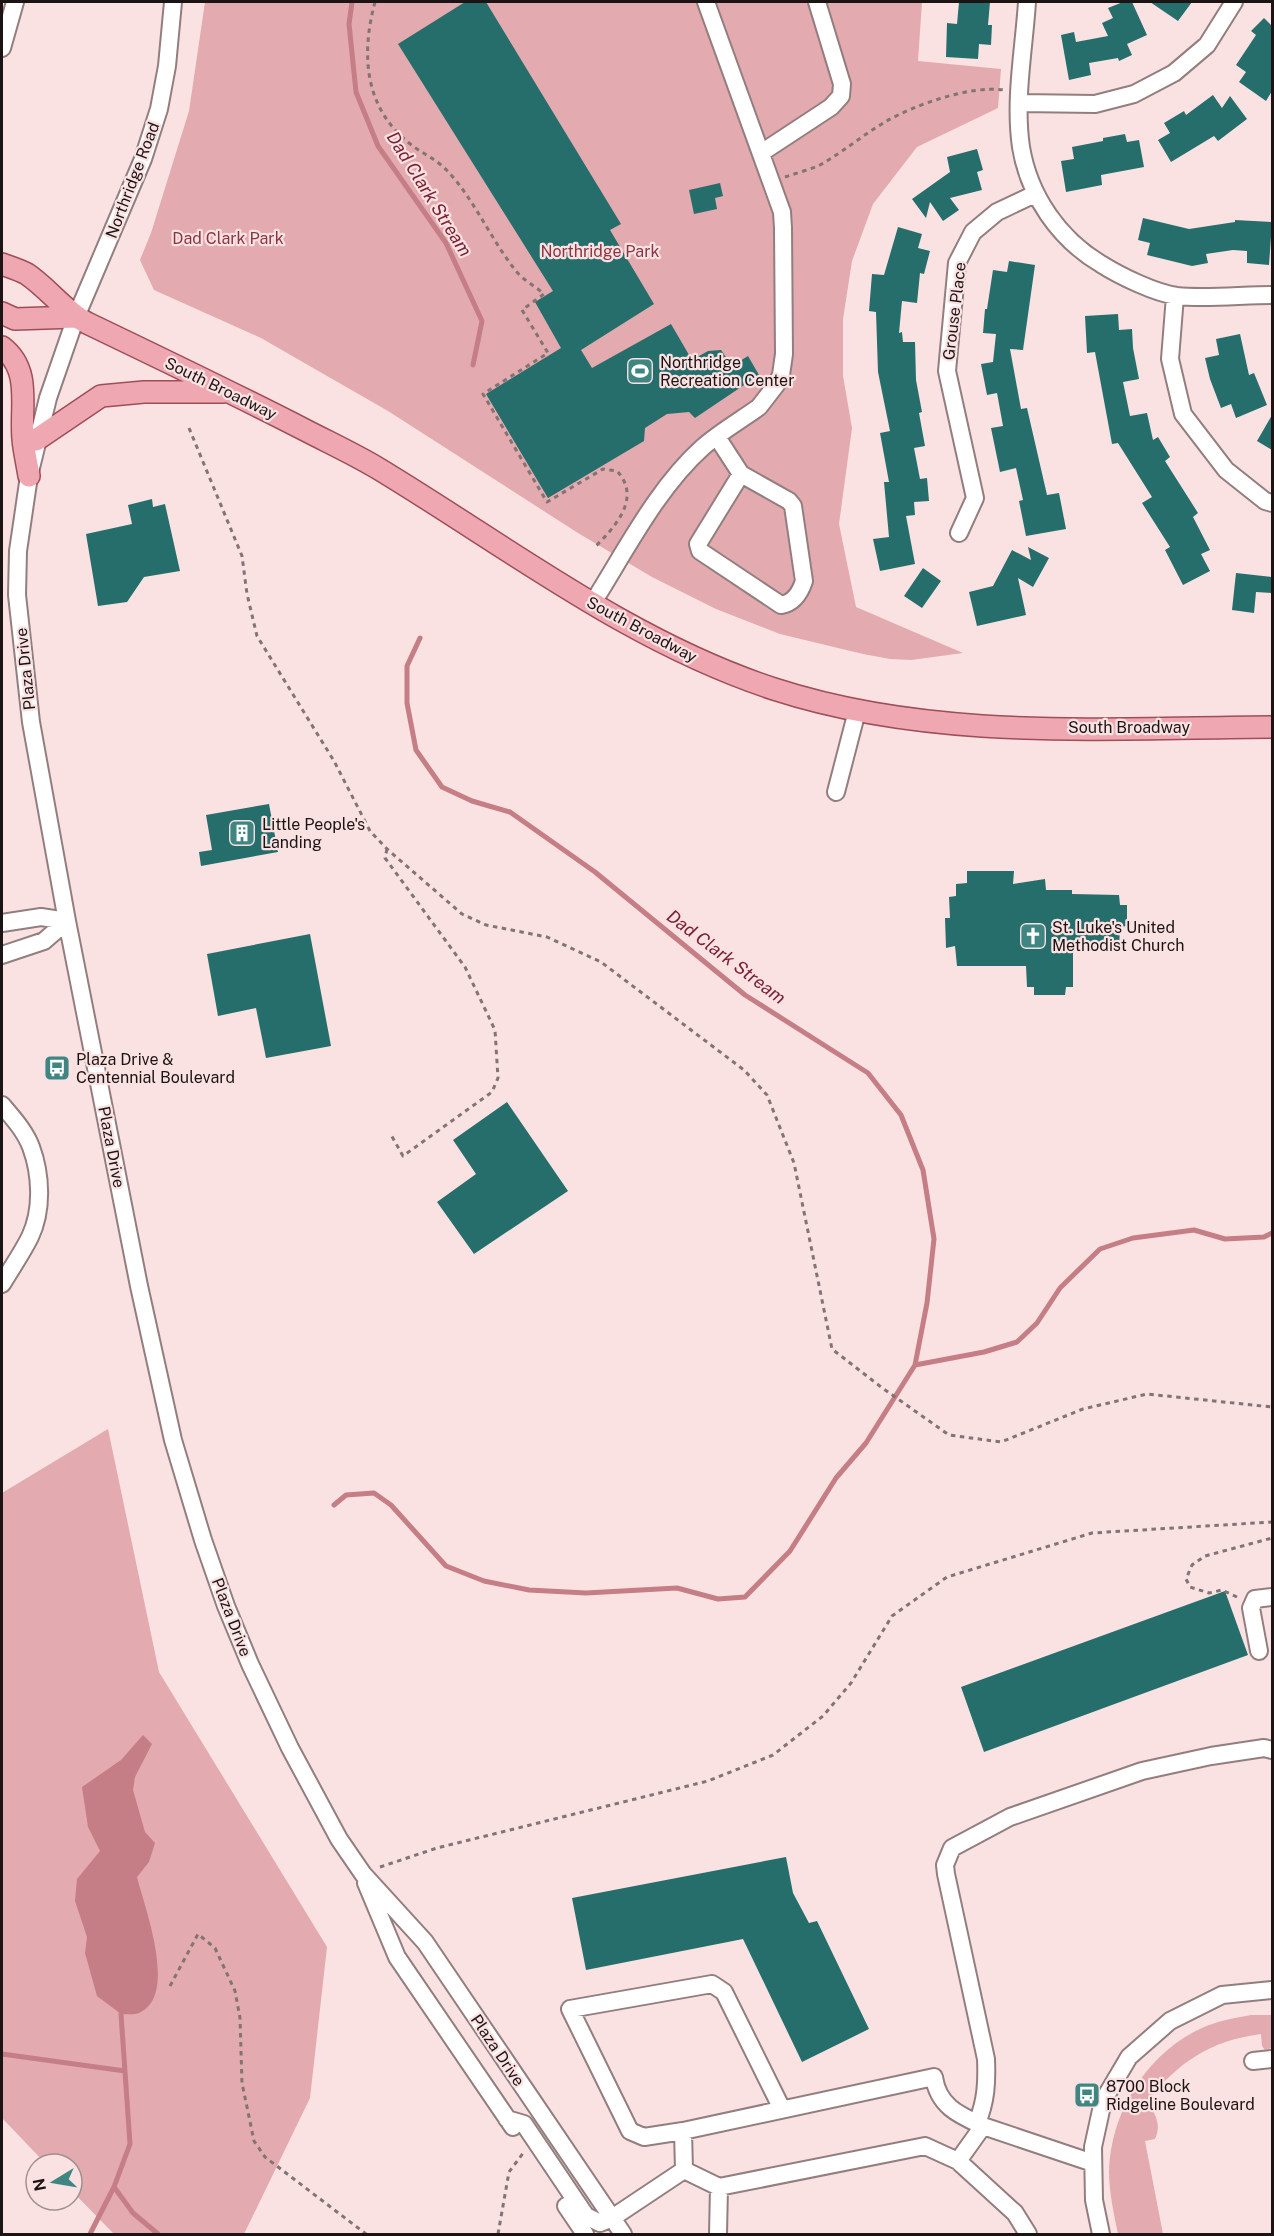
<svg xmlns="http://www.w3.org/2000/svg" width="1274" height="2236" font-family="'Public Sans',sans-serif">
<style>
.green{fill:#e3aaaf}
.water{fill:#c57e85}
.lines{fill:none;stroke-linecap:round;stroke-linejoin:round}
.stream{stroke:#c57e85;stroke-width:5}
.building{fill:#256e6b}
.minor-casing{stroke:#937e7f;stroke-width:20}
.major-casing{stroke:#9e4e59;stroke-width:24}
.path{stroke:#837474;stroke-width:3;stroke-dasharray:4.5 4.5;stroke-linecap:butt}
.minor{stroke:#fff;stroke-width:16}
.major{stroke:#efa8b2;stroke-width:21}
.labels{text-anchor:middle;stroke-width:4.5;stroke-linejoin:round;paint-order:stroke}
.street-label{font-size:16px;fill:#1c1414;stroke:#fae2e3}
.park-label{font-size:16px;fill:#8b3443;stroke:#fae2e3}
.poi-label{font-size:16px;fill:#1c1414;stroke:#fae2e3;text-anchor:start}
.water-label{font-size:18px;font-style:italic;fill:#782233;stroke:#fae2e3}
</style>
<rect width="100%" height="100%" fill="#fae2e3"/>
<path class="green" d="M205 2H922L918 61 1001 69 998 108 917 147 873 204 852 261 843 319V376L852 428 839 524 856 607 963 653 911 660 890 659 863 654 780 634 716 609 652 577 578 533 388 411 261 338 154 290 140 260 151 233 189 111Z
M108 1429 159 1672 327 1947 310 2098 244 2234H114L72 2191V2164H46L2 2118V1493Z
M1251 2015H1272V2048L1265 2050 1262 2046 1261 2034C1210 2041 1180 2061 1147 2101 1155 2114 1162 2124 1155 2139L1145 2141 1163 2234H1118C1114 2214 1109 2192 1109 2171 1111 2111 1147 2053 1202 2028 1217 2021 1235 2018 1251 2015Z"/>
<path class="water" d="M143 1735 152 1744 135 1777 133 1790 145 1832 155 1843 149 1862 137 1877C144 1906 179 1996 139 2013 135 2015 126 2014 121 2014L97 1996 85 1953 87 1937 75 1901 77 1879 100 1851 88 1827 82 1787 121 1760Z"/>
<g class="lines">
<path class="stream" d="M352 2 349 24 356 92 378 146 446 243 482 321 473 365
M420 638 407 666V703L416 750 442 787 472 801 510 812 595 872 745 995 868 1073 901 1115 923 1170 934 1239 927 1303 915 1365
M334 1505 346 1495 374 1493 391 1505 446 1566 484 1581 529 1590 586 1593 677 1588 718 1599 745 1597 790 1551 836 1478 866 1443 915 1365 984 1352 1017 1342 1037 1323 1060 1288 1100 1249 1133 1238 1194 1230 1225 1239 1264 1237 1272 1233
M2 2054 125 2071
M114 2187 133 2213 158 2234
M90 2234 114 2187 130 2144 121 2014"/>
</g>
<path class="building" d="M465 2H486L621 224 610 230 654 304 581 350 592 368 671 324 692 360 708 351 721 350 732 366 748 356 759 375 695 418 689 412 667 414 645 428 644 441 548 498 486 394 561 348 535 302 553 291 398 44Z
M959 2H990L988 25H992L991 45 979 44 978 59 946 57 947 23 957 24Z
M1123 2H1132L1147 35 1127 44 1132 55 1119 61 1118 58 1089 63 1091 75 1069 80 1061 35 1074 32 1076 42 1108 36 1102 23 1113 18 1108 8Z
M1150 2H1192L1178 21Z
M1264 18 1272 26V91L1266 101 1239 82 1246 72 1236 65 1256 35 1251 31Z
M1213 95 1222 108 1230 96 1247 119 1218 141 1214 136 1171 162 1158 140 1170 133 1164 123 1184 111 1186 115Z
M1125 134 1127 142 1139 140 1144 167 1101 175 1102 185 1066 192 1061 161 1074 159 1072 147 1103 141V138Z
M977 149 983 170 977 172 982 190 950 198 959 210 943 221 930 202 926 218 912 199 950 172 947 157Z
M720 183 723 196 715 198 717 209 694 214 689 190Z
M1143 218 1189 229 1235 222V220L1272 222 1269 265 1247 263V251L1233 250 1206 254 1208 263 1192 266 1147 255 1150 243 1138 240Z
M898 227 922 234 918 248 930 251 924 274 920 273 917 303 902 301 899 333 902 332 903 342H915L916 380 922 412 919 413 925 446 914 448 920 479 927 478 929 501 914 502 915 515 906 516 915 564 880 571 873 539 889 537 884 482H889L880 433 890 431 878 372 876 312 869 311 872 274 884 275Z
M1009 261 1035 265 1023 350 1010 349 1021 409 1027 408 1047 495 1059 493 1066 529 1026 536 1019 501 1023 500 1016 468 1000 472 991 428 1003 426 997 393 987 395 981 364 993 362 996 334 983 333 985 309H987L993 270 1007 272Z
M1118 314 1119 330 1132 329 1133 348 1139 379 1123 382 1130 416 1147 413 1153 440 1158 437 1170 457 1165 461 1198 513 1193 517 1210 550 1201 554 1210 571 1183 585 1165 550 1170 547 1142 503 1152 497 1118 443 1112 444 1095 352 1087 353 1085 316Z
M1240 334 1249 375 1254 373 1267 405 1236 418 1231 404 1221 408 1210 379 1205 358 1219 355 1216 339Z
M1272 415V450L1257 441Z
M152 499 153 507 165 504 180 571 144 577 127 602 98 606 86 534 132 524 128 505Z
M1028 547 1049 558 1033 587 1018 578 1026 615 977 626 969 592 993 586 1012 550 1031 560Z
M923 568 941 581 922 608 904 596Z
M1236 573 1272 577V593L1256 592 1254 613 1232 610Z
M269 804 278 852 201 866 199 852 212 850 206 815Z
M967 871H1014L1013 884 1045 879 1046 890H1072V894L1119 895 1120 905H1127V926L1120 927 1119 949 1073 950V987H1066L1065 995H1034V987H1027L1026 966H957L955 946 946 948 945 918H950L949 897 956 896V884L967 883Z
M310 934 331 1046 266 1058 256 1008 218 1016 207 954Z
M507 1102 568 1191 474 1254 437 1202 476 1174 453 1140Z
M1225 1591 1248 1655 984 1752 961 1687Z
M786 1857 793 1893 809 1923 817 1921 869 2029 802 2062 743 1939 586 1970 572 1898Z"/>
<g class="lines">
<defs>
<path id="minor" d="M173 2 167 66 159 109 143 159 76 317 48 398 29 476 18 551 17 595 31 722 67 921 139 1286 173 1440 203 1540 226 1606 250 1664 290 1748 339 1839 363 1874 425 1942 623 2234
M1027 2C1024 49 1014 100 1021 147 1029 196 1059 239 1101 264 1120 276 1155 293 1177 296 1205 299 1243 295 1272 295
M2 48 15 2
M1020 103 1095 104 1134 94 1174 73 1207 45 1234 2
M761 153 831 107 841 96 842 84 817 2
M1175 296 1170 359 1183 414 1226 470 1265 501 1272 503
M717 437 741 474 789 501 793 506 804 581C800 593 794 603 781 605L700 551 698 544 741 474
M959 533 975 498 947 371 957 263 973 232 997 212 1035 194
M592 604C625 552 657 488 703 447 720 432 741 420 759 407L776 385 781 375 784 354 783 228 782 212 706 2
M836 792 857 711
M2 923 41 917 67 921
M2 955 44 941 67 921
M2 1105C13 1118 25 1131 31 1147 41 1174 43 1210 30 1237 22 1253 11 1269 2 1284
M1259 1651 1251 1608 1255 1599 1272 1597
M366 1883 397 1957 513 2127
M1253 2061 1272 2059
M507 2119 524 2124 586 2216 600 2223 612 2218 684 2170 719 2187 925 2146 958 2161 983 2126 1093 2163
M977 2123C986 2101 987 2083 986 2059L946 1874 945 1865 952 1848 1010 1817 1142 1771 1211 1756 1264 1748 1272 1750
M683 2131 644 2137 630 2131 570 2009 712 1984 724 1992 782 2109
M958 2161 1015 2213 1028 2234
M684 2170 683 2131 934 2077C938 2106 959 2115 983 2126
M566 2206 585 2234
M718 2234 719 2187
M1101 2234 1094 2200 1093 2147 1103 2101 1129 2057 1170 2021 1222 1995 1272 1990"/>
<path id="major" d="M2 264C10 267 20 270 27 274 49 289 64 311 87 323 160 358 233 393 305 430 330 443 356 455 379 469 508 547 630 642 774 689 934 741 1107 728 1272 727
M2 313 15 319 76 317
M2 347C32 370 20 406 23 439 24 451 27 463 29 476
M36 440 101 396 144 392H223"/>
</defs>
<use href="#minor" class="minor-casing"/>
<use href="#major" class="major-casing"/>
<path class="path" d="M375 2C361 54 364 107 409 143 425 156 437 158 452 176 477 205 492 241 516 271 523 280 535 286 544 294L522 310 548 353 483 394 547 502 603 469 617 471C642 498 615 527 595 547
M785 177C796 173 809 170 820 165 843 152 863 135 885 122 914 105 970 85 1004 90
M189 428 242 556 247 594 257 636 334 761 370 831 387 849 462 914 486 925 547 937 601 962 744 1070 767 1095 794 1163 832 1349 881 1387 949 1435 1001 1442 1083 1409 1147 1394 1272 1407
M387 849 385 858 465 967 495 1030 498 1078 492 1092 403 1156 390 1133
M1237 1597 1222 1590 1209 1593 1190 1587 1186 1579 1192 1565 1205 1556 1272 1538
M380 1867 437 1848 708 1781 773 1755 823 1716 851 1683 892 1616 947 1577 1092 1533 1272 1522
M170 1986 198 1934 215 1948 235 1991 240 2018 242 2083 254 2141 265 2157 366 2234
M498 2234 509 2172 524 2152"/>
<use href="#minor" class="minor"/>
<use href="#major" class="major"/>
</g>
<defs>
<symbol id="stadium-square" viewBox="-11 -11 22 22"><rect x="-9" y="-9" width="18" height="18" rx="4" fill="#3f8682" stroke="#fae2e3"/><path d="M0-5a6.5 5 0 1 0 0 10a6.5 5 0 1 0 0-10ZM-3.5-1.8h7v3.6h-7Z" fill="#fff"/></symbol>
<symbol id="building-square" viewBox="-11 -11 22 22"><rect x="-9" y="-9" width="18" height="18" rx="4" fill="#3f8682" stroke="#fae2e3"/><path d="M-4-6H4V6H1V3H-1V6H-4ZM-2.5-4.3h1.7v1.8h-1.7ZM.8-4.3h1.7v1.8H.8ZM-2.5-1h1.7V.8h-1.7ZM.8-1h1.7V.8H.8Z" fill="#fff"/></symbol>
<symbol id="church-square" viewBox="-11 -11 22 22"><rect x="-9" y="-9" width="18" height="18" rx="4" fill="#3f8682" stroke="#fae2e3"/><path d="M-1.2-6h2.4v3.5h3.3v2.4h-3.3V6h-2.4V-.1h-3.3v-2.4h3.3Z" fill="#fff"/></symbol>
<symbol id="bus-square" viewBox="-11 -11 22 22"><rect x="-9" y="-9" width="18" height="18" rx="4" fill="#3f8682" stroke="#fae2e3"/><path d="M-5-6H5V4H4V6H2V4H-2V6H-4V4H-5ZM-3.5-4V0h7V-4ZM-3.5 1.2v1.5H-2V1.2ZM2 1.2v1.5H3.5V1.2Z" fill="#fff"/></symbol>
</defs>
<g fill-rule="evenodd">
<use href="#stadium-square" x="625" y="356" width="30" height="30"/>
<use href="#building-square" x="227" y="818" width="30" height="30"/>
<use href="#church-square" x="1018" y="921" width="30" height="30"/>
<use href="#bus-square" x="42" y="1053" width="30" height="30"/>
<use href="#bus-square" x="1072" y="2080" width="30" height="30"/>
</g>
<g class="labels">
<g class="street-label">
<text transform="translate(132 180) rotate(-69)" y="6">Northridge Road</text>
<text transform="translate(954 311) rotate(-83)" y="6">Grouse Place</text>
<text transform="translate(221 388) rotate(26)" y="6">South Broadway</text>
<text transform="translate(642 629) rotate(28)" y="6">South Broadway</text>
<text transform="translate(25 669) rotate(-96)" y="6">Plaza Drive</text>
<text x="1129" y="733">South Broadway</text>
<text transform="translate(112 1147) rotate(79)" y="6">Plaza Drive</text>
<text transform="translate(232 1617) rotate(69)" y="6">Plaza Drive</text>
<text transform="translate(498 2050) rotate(56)" y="6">Plaza Drive</text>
</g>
<g class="park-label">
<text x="228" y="244">Dad Clark Park</text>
<text x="600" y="257">Northridge Park</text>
</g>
<g class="poi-label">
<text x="660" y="368">Northridge<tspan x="660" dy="18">Recreation Center</tspan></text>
<text x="262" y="830">Little People's<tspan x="262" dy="18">Landing</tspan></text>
<text x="1052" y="933">St. Luke's United<tspan x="1052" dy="18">Methodist Church</tspan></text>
<text x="76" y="1065">Plaza Drive &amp;<tspan x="76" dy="18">Centennial Boulevard</tspan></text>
<text x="1106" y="2092">8700 Block<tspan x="1106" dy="18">Ridgeline Boulevard</tspan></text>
</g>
<g class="water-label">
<text transform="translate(429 194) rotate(58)" y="6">Dad Clark Stream</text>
<text transform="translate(726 957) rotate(37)" y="6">Dad Clark Stream</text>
</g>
</g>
<rect width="1274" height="2236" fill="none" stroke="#1c1414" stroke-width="6"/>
<g transform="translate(54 2182) rotate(259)"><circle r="28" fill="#fae2e3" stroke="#a19090" stroke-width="1.5"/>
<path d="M0-4.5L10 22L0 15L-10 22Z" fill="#3f8682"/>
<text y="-9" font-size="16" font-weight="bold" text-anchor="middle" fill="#1c1414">N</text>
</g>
</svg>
